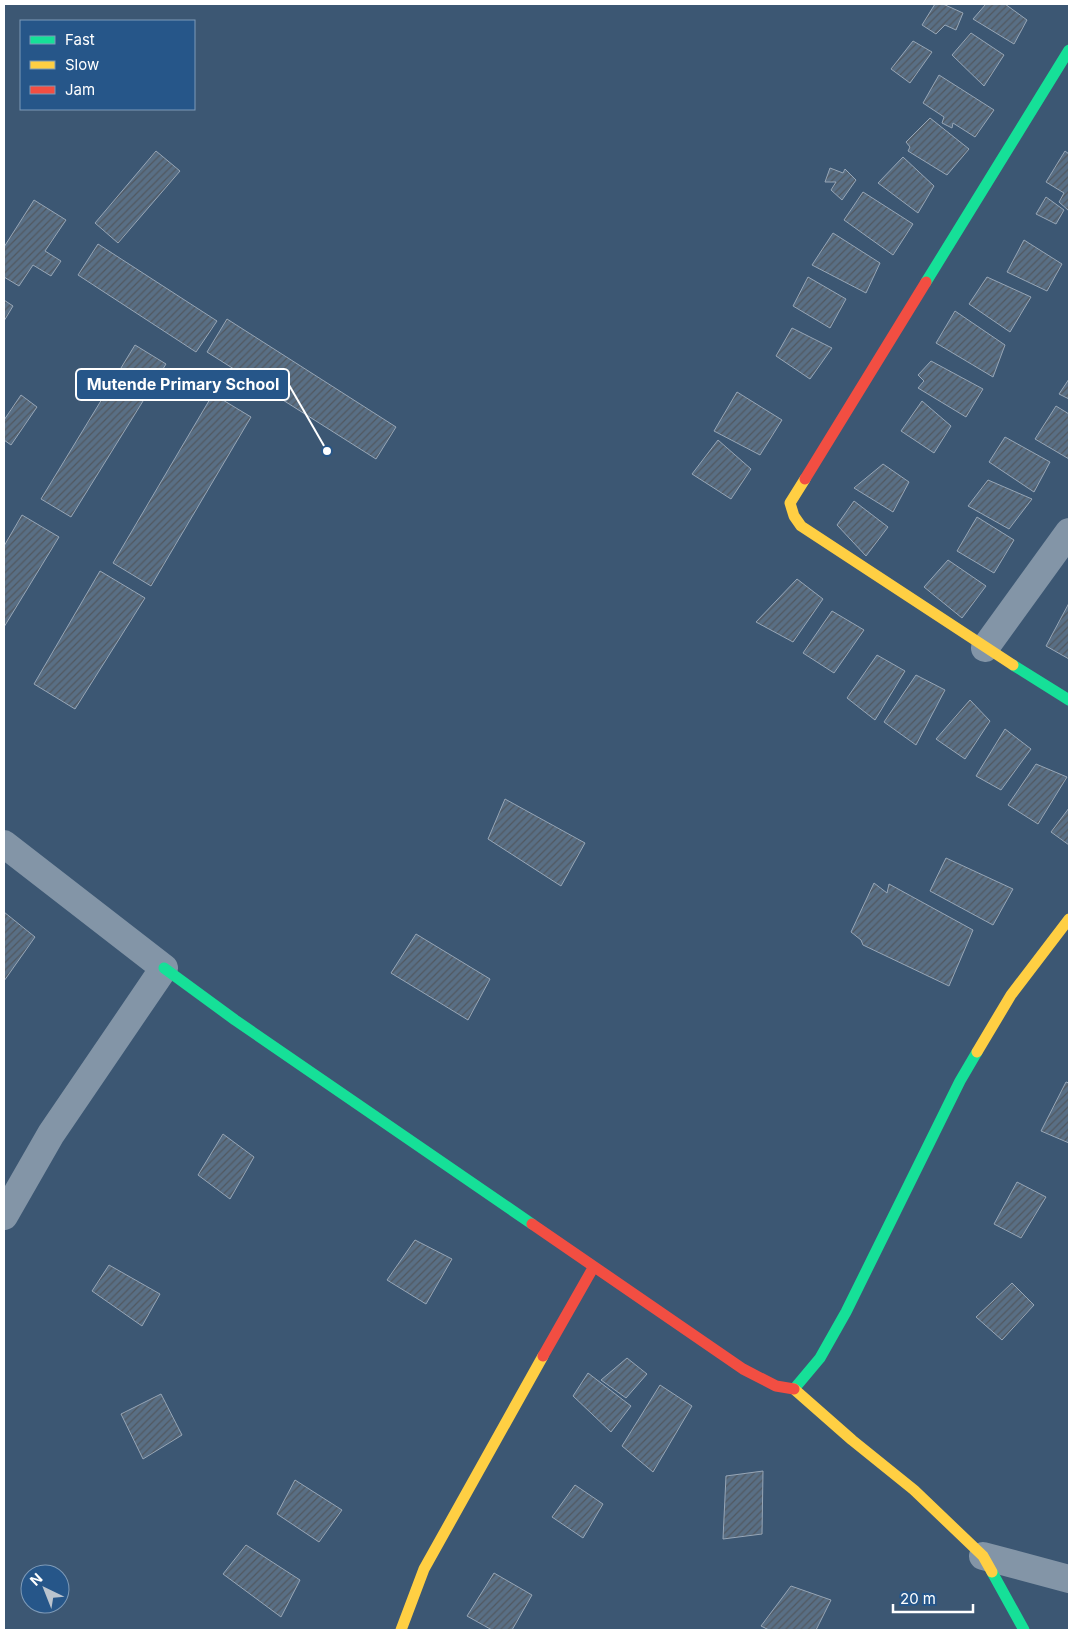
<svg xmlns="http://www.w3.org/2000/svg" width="1073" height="1634" font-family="Inter,sans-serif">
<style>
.building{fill:url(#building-hatch);stroke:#97a6b6}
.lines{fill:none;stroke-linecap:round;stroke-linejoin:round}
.street{stroke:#8395a7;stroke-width:28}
.fast{stroke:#16e098;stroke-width:11}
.slow{stroke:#ffcf43;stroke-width:11}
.jam{stroke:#f24e42;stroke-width:11}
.leader{fill:none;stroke:#fff;stroke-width:2}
.callout-dot{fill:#fff;stroke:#265689;stroke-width:2}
.callout{fill:#265689;stroke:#fff;stroke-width:2}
.callout-label{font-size:16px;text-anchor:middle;font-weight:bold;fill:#fff}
</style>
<defs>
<pattern id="building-hatch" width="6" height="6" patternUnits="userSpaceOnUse" patternTransform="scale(1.25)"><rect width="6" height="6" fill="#596f85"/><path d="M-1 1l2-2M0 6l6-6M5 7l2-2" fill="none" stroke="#515860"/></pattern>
</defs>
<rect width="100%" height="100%" fill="#3c5773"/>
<path class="building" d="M935 4H943L963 13 956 30 945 25 936 34 922 25Z
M986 4H1005L1027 20 1014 44 973 19Z
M971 33 1004 55 984 86 952 55Z
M913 41 932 52 910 83 891 69Z
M939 75 994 110 975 137 953 123 952 128 942 123 944 117 923 103Z
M930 118 969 149 947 175 908 151 910 147 906 142Z
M156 151 180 171 118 243 95 223Z
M1065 151 1069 154V211L1059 202 1064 193 1046 182Z
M903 157 934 186 918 213 878 183Z
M830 168 843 173 845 169 856 180 842 200 831 190 836 182H825Z
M863 192 913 224 893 255 844 220Z
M1046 197 1064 210 1056 224 1036 214Z
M34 200 66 220 45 251 61 261 51 276 33 265 19 286 4 277V247Z
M833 233 880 263 866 293 812 265Z
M1024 240 1062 264 1047 291 1007 272Z
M98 244 217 321 196 352 78 275Z
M808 277 846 299 830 328 793 306Z
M987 277 1031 297 1010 332 969 304Z
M4 300 13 306 4 321Z
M955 311 1005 345 993 377 936 343Z
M227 319 396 427 376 459 207 352Z
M792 328 832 348 810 379 776 356Z
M135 345 166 364 71 517 41 499Z
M931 361 983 389 966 417 918 388 924 381 918 375Z
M1069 379V399L1059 394Z
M737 392 782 420 760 455 714 431Z
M213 394 251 417 151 586 113 563Z
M21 395 37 407 11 445 4 440V420Z
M922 401 951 426 934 453 901 431Z
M1056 406 1069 414V459L1035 439Z
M1005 437 1050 462 1034 492 989 462Z
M718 440 751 469 731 499 692 474Z
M883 464 909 482 893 512 854 488Z
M988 480 1032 499 1009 529 968 506Z
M854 501 888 527 866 556 837 525Z
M22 515 59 537 4 627V546Z
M977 517 1014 540 994 573 957 551Z
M948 560 986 586 962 618 924 587Z
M100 571 145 598 75 709 34 684Z
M797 579 823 599 793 642 756 622Z
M1069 603V659L1046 646Z
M832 611 864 630 834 673 803 653Z
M877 655 905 671 875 720 847 698Z
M916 675 945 690 916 745 884 722Z
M970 700 990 721 965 759 936 739Z
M1005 729 1031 749 1001 790 976 776Z
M1036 764 1067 777 1038 824 1008 805Z
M505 799 585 843 561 886 488 839Z
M1069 808V845L1051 832Z
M946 858 1013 889 993 925 930 891Z
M874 883 887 893 889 884 973 930 949 986 863 945 861 940 851 932Z
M4 912 35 937 4 981Z
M416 934 490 979 468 1020 391 973Z
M1066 1082 1069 1083V1143L1041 1131Z
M223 1134 254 1157 230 1199 198 1175Z
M1017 1182 1046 1197 1021 1238 994 1224Z
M415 1240 452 1259 426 1304 387 1280Z
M109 1265 160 1294 142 1326 92 1291Z
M1012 1283 1034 1305 1002 1340 976 1317Z
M627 1358 647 1374 626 1398 601 1380Z
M588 1373 631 1406 611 1432 573 1396Z
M660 1385 692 1406 653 1472 622 1446Z
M161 1394 182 1435 143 1459 121 1414Z
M763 1471 762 1534 723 1539 726 1476Z
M295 1480 342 1510 319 1542 277 1514Z
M575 1485 603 1504 583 1538 552 1517Z
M246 1545 300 1580 281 1617 223 1574Z
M494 1573 532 1595 512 1630H492L467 1616Z
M791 1586 831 1600 816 1630H769L761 1626Z"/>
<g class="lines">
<path class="street" d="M985 648 1069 532
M4 844 164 968 51 1134 4 1216
M983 1556 1069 1579"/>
<path class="fast" d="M926 282 1069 50
M1013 665 1069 700
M164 968 235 1020 532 1224
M794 1389 820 1358 846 1312 960 1081 977 1052
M992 1572 1024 1630"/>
<path class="slow" d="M805 479 790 503 794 516 801 526 1013 665
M977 1052 1011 995 1069 919
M794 1389 852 1440 914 1490 983 1556 992 1572
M401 1630 424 1569 543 1356"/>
<path class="jam" d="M805 479 926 282
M532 1224 743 1369 776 1386 794 1389
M543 1356 593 1268"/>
</g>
<path class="leader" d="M327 451L289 385"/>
<circle class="callout-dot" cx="327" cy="451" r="5"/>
<rect class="callout" x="76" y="369" width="213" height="31" rx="5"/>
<g class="callout-label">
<text x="183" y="390">Mutende Primary School</text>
</g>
<rect width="1073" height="1634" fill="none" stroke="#ffffff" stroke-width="10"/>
<rect x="20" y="20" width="175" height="90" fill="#265689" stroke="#7d9ab8"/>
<rect x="30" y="36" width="25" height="8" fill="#16e098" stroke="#7d9ab8"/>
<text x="65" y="45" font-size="15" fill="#ffffff">Fast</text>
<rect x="30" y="61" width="25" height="8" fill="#ffcf43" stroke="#7d9ab8"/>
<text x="65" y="70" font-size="15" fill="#ffffff">Slow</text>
<rect x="30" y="86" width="25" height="8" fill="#f24e42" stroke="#7d9ab8"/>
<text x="65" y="95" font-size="15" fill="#ffffff">Jam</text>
<g transform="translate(45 1589) rotate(317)"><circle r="24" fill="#265689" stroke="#7d9ab8"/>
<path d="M0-4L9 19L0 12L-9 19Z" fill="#bbc4ce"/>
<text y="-8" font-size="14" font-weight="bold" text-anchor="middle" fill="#ffffff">N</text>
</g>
<path d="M893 1604v8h80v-8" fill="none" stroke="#ffffff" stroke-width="2.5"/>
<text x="900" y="1604" font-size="15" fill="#ffffff" stroke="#265689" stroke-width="4" paint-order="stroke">20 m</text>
</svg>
